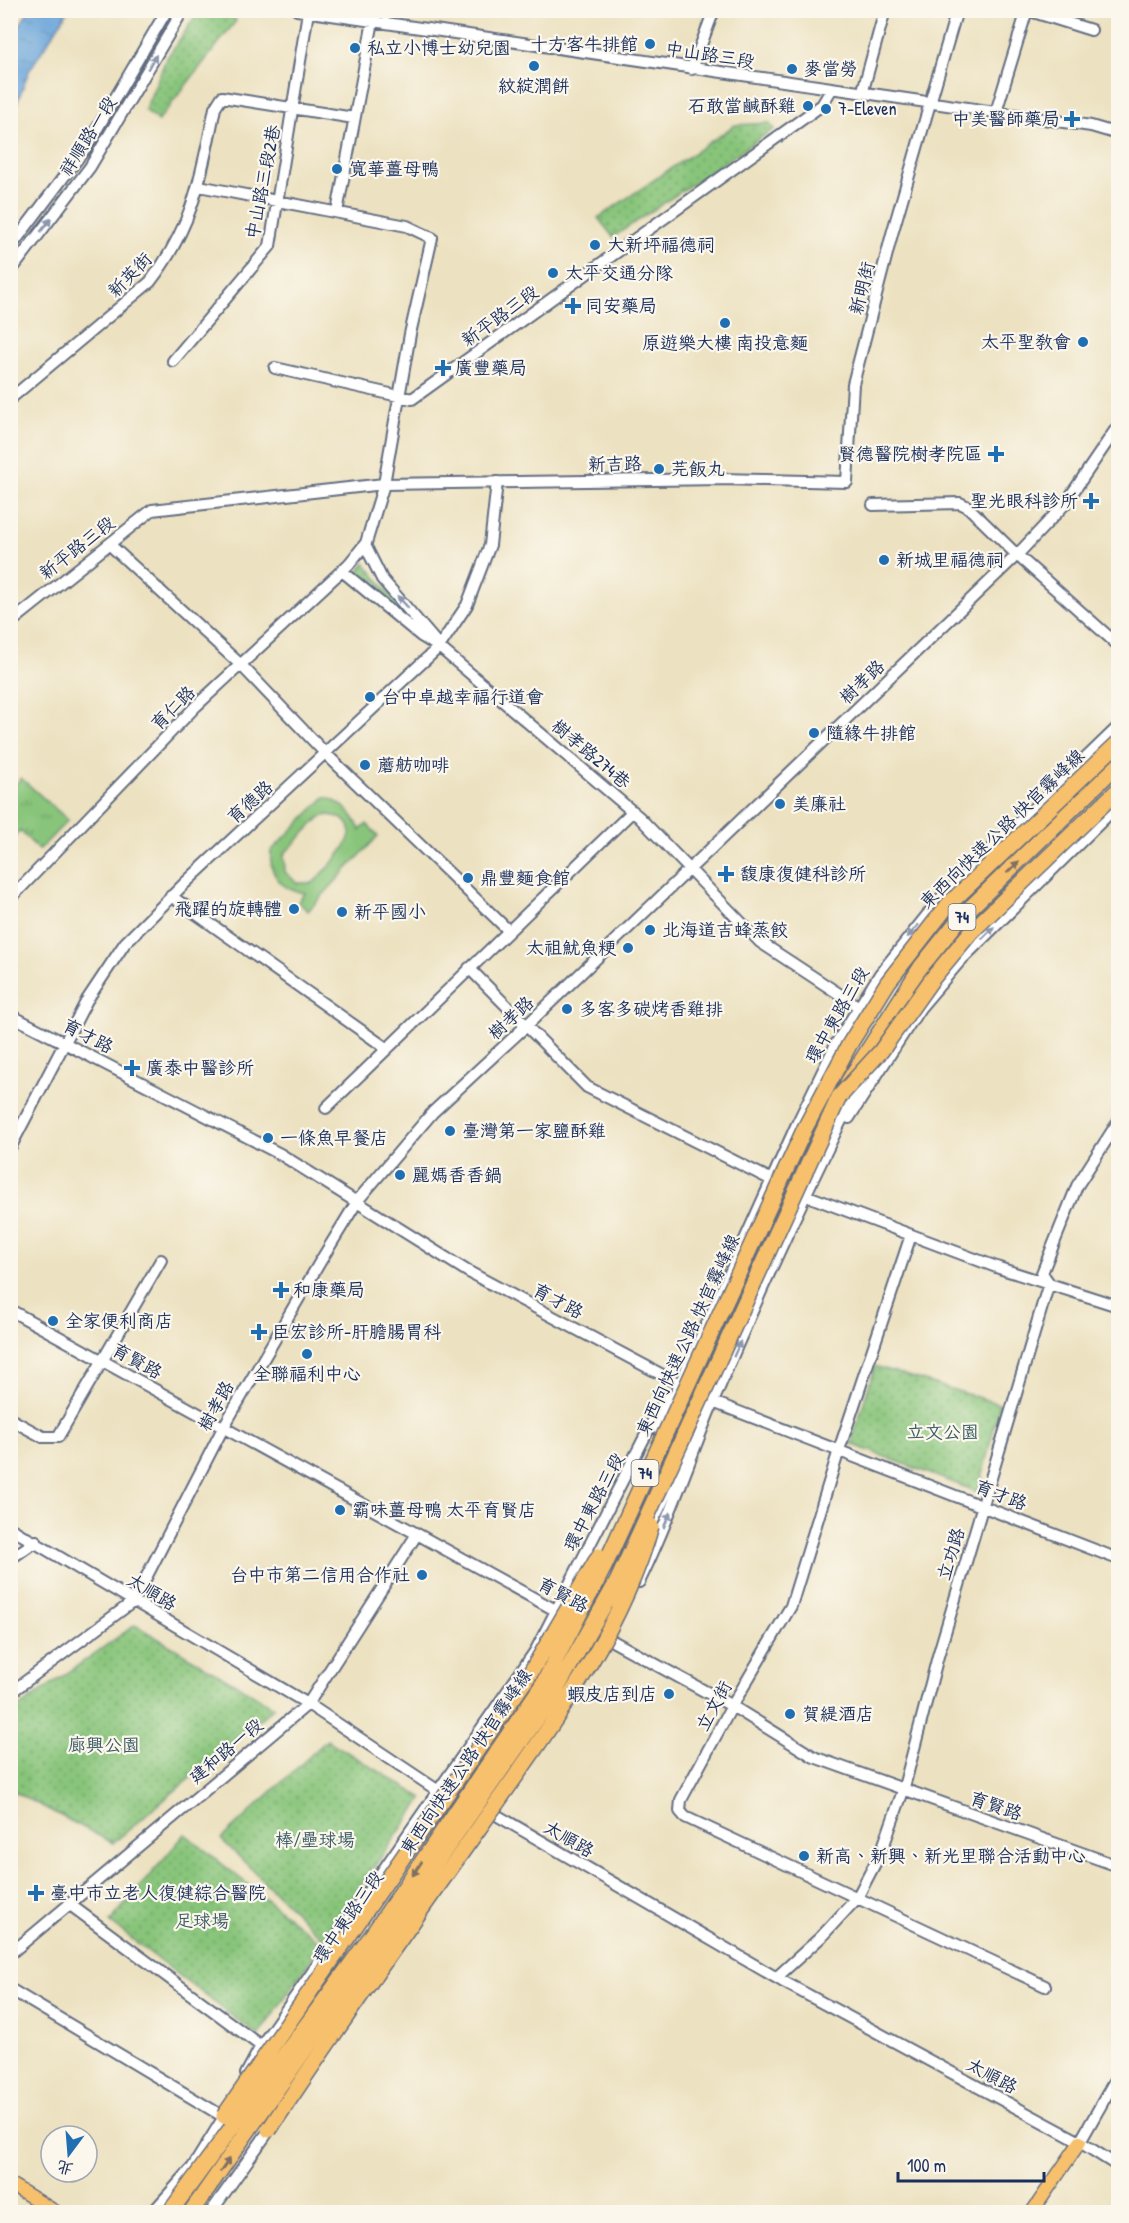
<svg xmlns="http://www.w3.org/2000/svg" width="1129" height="2223" font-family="'Patrick Hand','LXGW WenKai TC',sans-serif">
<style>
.grass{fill:url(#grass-tufts);stroke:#527a6c;stroke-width:1.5}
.park{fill:url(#park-dots);stroke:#527a6c;stroke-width:1.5}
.pitch{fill:#88c57a;stroke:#527a6c;stroke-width:1.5;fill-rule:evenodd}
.water{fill:url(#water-ripples);stroke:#426a9c;stroke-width:1.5}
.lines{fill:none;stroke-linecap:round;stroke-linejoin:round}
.minor-casing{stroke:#646d80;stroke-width:14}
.major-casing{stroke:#646d80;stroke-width:15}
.highway-casing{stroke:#646d80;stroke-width:18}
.minor{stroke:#fff;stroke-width:10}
.major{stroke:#f7c06c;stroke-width:12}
.highway{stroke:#f7c06c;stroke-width:15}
.highway-bridge-casing{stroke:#646d80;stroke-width:18;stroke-linecap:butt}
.highway-bridge{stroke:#f7c06c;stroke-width:15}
.oneway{fill:#8d97ae}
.oneway2{fill:#7e7064}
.poi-dot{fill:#1f6fb2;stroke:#fbf7ec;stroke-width:2}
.labels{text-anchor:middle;stroke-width:4.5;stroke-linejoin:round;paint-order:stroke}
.shield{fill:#fbf7ec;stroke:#5e6b89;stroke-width:1.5}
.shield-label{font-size:16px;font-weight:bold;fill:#1b2f5e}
.poi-label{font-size:18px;fill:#1b2f5e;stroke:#fbf7ec;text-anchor:start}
.street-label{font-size:18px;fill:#1b2f5e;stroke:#fbf7ec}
.park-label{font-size:18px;fill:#3c5c66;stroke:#fbf7ec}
</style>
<defs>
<pattern id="grass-tufts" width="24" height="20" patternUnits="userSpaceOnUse" patternTransform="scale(1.5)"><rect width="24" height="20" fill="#88c57a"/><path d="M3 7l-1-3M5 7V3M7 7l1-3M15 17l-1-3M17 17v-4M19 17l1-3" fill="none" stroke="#6ea067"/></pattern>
<pattern id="park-dots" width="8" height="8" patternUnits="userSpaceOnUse" patternTransform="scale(1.5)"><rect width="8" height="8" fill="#88c57a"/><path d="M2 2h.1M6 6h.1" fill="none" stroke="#6ea067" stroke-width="1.8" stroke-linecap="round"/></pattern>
<pattern id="water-ripples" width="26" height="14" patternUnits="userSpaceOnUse" patternTransform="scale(1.5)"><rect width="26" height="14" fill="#6aa5da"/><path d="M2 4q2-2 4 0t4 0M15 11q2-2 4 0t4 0" fill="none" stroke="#5687b4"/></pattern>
</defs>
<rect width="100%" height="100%" fill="#fbf7ec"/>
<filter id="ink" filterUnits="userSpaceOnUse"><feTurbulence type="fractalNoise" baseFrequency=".0167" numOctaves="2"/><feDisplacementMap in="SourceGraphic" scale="12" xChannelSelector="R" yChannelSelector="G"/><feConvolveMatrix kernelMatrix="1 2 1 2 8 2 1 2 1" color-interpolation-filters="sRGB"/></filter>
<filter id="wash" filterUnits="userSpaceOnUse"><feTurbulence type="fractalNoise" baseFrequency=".008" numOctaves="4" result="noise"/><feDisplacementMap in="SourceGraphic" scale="24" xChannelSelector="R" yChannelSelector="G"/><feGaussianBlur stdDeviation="1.35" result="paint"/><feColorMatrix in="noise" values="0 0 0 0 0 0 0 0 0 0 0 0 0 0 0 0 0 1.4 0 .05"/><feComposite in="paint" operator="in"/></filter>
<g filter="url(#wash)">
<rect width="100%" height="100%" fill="#ece1c0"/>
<path class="grass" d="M21 778 68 820 39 850 20 831 11 840V789Z"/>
<path class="park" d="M218 10 232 13 236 21 158 121 145 110 166 59 198 13Z
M769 123 774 129 613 237 598 218 735 125Z
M365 563 413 624 361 580 359 571Z
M875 1366 1000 1404 978 1492 851 1444Z
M135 1625 274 1707 113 1843 11 1790V1713Z
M327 1740 423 1798 323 1939 221 1839Z
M185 1834 322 1944 258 2036 110 1922Z"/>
<path class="pitch" d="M325 797C342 802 353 813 360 830L367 824 378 836 308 911 298 902 305 893C282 891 268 874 271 851ZM329 815C379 823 327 868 313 883H297L285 872 284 854 320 817Z"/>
<path class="water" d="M29 10 68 11 29 71 11 118V40Z"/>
</g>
<g filter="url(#ink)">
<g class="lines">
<defs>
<path id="minor" d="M297 10 1091 126 1118 134
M1027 10 1091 30
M692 69 714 10
M862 94 885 10
M996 112 1027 10
M337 212 373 21 378 10
M10 248 87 146 167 10
M10 272 90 167 183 10
M173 361 270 246 308 12
M275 368 412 399 822 105 831 90
M10 399 150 282C194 225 201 176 215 108L222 97 354 118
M873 505 960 503 968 507 1017 555 1118 645
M109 544 242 666 326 754 509 931
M365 545 382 579 435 641
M342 571 421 636 439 647 639 817 760 942 859 1007
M10 623 152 510 384 484 722 479 847 482 853 384 892 234 957 10
M10 778H11
M171 896 386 1048
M10 899 196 706 349 564 366 543 384 484 410 334 432 238 407 226 199 186
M469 968 587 1087 772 1180
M10 1015 280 1154 467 1271 713 1402 1118 1559
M326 1108 633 811
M849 1118 920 1008 960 961 1118 805
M10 1148 87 1000 125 943 184 884 439 647 467 605 490 545 497 482
M805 1195 999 1268 1118 1306
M911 1235 839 1450 791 1606 732 1706 681 1800 680 1811 685 1817 1045 1986
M10 1310 568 1617
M10 1419 43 1437H58L161 1260
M659 1430 797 1124 837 1042 880 974 941 898 1118 727
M652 1523 693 1440
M10 1528 308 1704 437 1790 452 1796
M10 1559 36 1541
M639 1582C668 1524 688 1462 713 1402 759 1292 810 1183 863 1076
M585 1626 732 1706 814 1757 1118 1866
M581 1665 620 1591
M10 1693 134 1601 223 1428 320 1262 358 1200 433 1112 527 1025 1017 555 1065 504 1118 426
M457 1792 532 1688
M470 1803 486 1809 782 1981 1080 2142 1118 2166
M69 1904 261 2046
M10 1954 308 1704 417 1534
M777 1977 821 1937 857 1898 882 1850 903 1791 938 1656 1049 1283 1042 1273 1077 1186 1118 1122
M10 1989 229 2120
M246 2074 261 2046 536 1650 659 1409 669 1397
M1080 2142 1118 2075
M153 2212 193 2167 227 2112
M211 2212 273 2125"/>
<path id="major" d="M10 2184 56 2212
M1032 2212 1080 2142"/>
<path id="highway" d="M848 1082 921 967 961 917 1118 764"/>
</defs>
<use href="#minor" class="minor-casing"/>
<use href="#major" class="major-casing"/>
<use href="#highway" class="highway-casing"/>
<use href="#minor" class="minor"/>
<use href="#major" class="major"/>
<use href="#highway" class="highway"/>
<defs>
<path id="highway-bridge" d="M224 2116 531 1672 599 1556
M269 2130C336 2028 408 1928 479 1828 543 1737 621 1635 651 1526
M170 2212 373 1934 543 1684 605 1565 805 1128 849 1045 888 982 948 905 1118 743
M191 2212 552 1697 617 1582 839 1097 881 1051 932 979 971 932 1118 790"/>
</defs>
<use href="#highway-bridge" class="highway-bridge-casing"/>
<use href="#highway-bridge" class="highway-bridge"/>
</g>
<defs><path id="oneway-solid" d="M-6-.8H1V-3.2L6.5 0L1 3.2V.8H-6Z" transform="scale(1.5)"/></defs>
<g class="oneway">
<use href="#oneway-solid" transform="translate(152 62) rotate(-59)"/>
<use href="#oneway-solid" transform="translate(46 225) rotate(-52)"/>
<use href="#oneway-solid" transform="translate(403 602) rotate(-133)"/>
<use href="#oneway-solid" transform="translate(913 931) rotate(131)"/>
<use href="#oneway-solid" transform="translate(988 933) rotate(-45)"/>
<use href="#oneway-solid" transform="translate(737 1349) rotate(-66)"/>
<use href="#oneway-solid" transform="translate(667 1520) rotate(-66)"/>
</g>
<g class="oneway2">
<use href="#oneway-solid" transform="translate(1013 867) rotate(-44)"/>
<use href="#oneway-solid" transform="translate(417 1869) rotate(124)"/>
<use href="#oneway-solid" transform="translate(225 2165) rotate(-55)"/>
</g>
</g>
<g class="poi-dot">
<circle cx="650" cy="44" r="6"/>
<circle cx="355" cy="48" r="6"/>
<circle cx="534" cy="66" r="6"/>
<circle cx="792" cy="69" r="6"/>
<circle cx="808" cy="106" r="6"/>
<circle cx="826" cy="109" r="6"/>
<path d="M1069 110h6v6h6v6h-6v6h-6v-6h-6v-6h6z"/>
<circle cx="337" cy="169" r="6"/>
<circle cx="595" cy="245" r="6"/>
<circle cx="553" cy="273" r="6"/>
<path d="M570 297h6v6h6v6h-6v6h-6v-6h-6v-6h6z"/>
<circle cx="725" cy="323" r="6"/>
<circle cx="1083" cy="342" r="6"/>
<path d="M440 359h6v6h6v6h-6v6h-6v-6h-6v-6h6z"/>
<path d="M993 445h6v6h6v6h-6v6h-6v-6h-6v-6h6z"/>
<circle cx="659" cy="469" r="6"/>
<path d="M1088 492h6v6h6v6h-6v6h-6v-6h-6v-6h6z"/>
<circle cx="884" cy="560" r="6"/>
<circle cx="370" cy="697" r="6"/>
<circle cx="814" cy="733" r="6"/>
<circle cx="365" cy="765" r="6"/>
<circle cx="780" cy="804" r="6"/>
<path d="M723 865h6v6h6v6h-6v6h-6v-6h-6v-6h6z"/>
<circle cx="468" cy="878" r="6"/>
<circle cx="294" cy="909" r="6"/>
<circle cx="342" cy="912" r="6"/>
<circle cx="650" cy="930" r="6"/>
<circle cx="628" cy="948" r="6"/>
<circle cx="567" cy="1009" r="6"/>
<path d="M129 1059h6v6h6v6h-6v6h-6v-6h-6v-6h6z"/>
<circle cx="450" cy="1131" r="6"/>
<circle cx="268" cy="1138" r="6"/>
<circle cx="400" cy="1175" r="6"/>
<path d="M278 1281h6v6h6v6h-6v6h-6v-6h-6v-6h6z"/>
<circle cx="53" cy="1321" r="6"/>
<path d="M256 1323h6v6h6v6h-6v6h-6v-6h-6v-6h6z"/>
<circle cx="307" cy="1354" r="6"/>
<circle cx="340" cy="1510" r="6"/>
<circle cx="422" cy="1575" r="6"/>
<circle cx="669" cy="1694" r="6"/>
<circle cx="790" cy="1714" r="6"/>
<circle cx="804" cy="1856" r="6"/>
<path d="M33 1884h6v6h6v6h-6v6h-6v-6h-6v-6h6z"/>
</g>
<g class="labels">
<g class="shield">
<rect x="948.5" y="904" width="27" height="26" rx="4.5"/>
<rect x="631.5" y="1460" width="27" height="26" rx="4.5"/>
</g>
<g class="shield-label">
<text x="962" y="923">74</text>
<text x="645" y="1479">74</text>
</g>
<g class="poi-label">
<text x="638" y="50" text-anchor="end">十方客牛排館</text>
<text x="367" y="54">私立小博士幼兒園</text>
<text x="804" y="75">麥當勞</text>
<text x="534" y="92" text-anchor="middle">紋綻潤餅</text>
<text x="796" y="112" text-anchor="end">石敢當鹹酥雞</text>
<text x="838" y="115">7-Eleven</text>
<text x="1060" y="125" text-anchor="end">中美醫師藥局</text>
<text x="349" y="175">寬華薑母鴨</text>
<text x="607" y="251">大新坪福德祠</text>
<text x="565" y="279">太平交通分隊</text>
<text x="585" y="312">同安藥局</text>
<text x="1071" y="348" text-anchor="end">太平聖教會</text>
<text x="725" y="349" text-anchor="middle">原遊樂大樓 南投意麵</text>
<text x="455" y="374">廣豐藥局</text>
<text x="982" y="460" text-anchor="end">賢德醫院樹孝院區</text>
<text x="671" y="475">芫飯丸</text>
<text x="1078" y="507" text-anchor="end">聖光眼科診所</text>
<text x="896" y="566">新城里福德祠</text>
<text x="382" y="703">台中卓越幸福行道會</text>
<text x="826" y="739">隨緣牛排館</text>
<text x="377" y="771">蘑舫咖啡</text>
<text x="792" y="810">美廉社</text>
<text x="740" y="880">馥康復健科診所</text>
<text x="480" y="884">鼎豐麵食館</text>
<text x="282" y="915" text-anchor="end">飛躍的旋轉體</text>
<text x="354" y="918">新平國小</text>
<text x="662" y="936">北海道吉蜂蒸餃</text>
<text x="616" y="954" text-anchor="end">太祖魷魚粳</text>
<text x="579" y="1015">多客多碳烤香雞排</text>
<text x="146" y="1074">廣泰中醫診所</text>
<text x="462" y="1137">臺灣第一家鹽酥雞</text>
<text x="280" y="1144">一條魚早餐店</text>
<text x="412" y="1181">麗媽香香鍋</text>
<text x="293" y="1296">和康藥局</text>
<text x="65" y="1327">全家便利商店</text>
<text x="272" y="1338">臣宏診所-肝膽腸胃科</text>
<text x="307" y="1380" text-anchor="middle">全聯福利中心</text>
<text x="352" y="1516">霸味薑母鴨 太平育賢店</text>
<text x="410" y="1581" text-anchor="end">台中市第二信用合作社</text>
<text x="657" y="1700" text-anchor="end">蝦皮店到店</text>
<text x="802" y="1720">賀緹酒店</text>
<text x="816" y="1862">新高、新興、新光里聯合活動中心</text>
<text x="50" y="1899">臺中市立老人復健綜合醫院</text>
</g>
<g class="street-label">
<text transform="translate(710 55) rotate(9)" y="6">中山路三段</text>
<text transform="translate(88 136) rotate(-58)" y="6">祥順路一段</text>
<text transform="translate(263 182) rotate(-79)" y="6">中山路三段2巷</text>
<text transform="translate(130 275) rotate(-46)" y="6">新英街</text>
<text transform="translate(862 288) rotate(-76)" y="6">新明街</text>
<text transform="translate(500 316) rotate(-36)" y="6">新平路三段</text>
<text transform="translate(615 464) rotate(-1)" y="6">新吉路</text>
<text transform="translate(77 548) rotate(-38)" y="6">新平路三段</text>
<text transform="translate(862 682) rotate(-44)" y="6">樹孝路</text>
<text transform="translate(173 708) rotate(-45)" y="6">育仁路</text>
<text transform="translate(591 754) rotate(40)" y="6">樹孝路274巷</text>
<text transform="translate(250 802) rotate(-42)" y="6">育德路</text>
<text transform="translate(1002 829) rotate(-44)" y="6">東西向快速公路 快官霧峰線</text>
<text transform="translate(837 1015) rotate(-60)" y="6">環中東路三段</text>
<text transform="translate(511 1018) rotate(-43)" y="6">樹孝路</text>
<text transform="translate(88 1036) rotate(27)" y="6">育才路</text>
<text transform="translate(558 1301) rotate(28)" y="6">育才路</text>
<text transform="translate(688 1335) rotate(-65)" y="6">東西向快速公路 快官霧峰線</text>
<text transform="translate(137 1361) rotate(29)" y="6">育賢路</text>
<text transform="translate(216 1406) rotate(-61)" y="6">樹孝路</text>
<text transform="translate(1001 1495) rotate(21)" y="6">育才路</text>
<text transform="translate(594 1502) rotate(-62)" y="6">環中東路三段</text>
<text transform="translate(951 1554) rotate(-73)" y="6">立功路</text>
<text transform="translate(152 1592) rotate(31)" y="6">太順路</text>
<text transform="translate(563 1595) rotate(28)" y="6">育賢路</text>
<text transform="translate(714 1706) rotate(-61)" y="6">立文街</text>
<text transform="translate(226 1751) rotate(-40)" y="6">建和路一段</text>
<text transform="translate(466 1762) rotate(-56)" y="6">東西向快速公路 快官霧峰線</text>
<text transform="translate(996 1806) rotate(19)" y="6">育賢路</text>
<text transform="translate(569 1839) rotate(30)" y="6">太順路</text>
<text transform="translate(348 1917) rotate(-55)" y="6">環中東路三段</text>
<text transform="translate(992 2076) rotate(28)" y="6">太順路</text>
</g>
<g class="park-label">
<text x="943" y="1438">立文公園</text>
<text x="104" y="1751">廊興公園</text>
<text x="315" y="1846">棒/壘球場</text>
<text x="202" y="1927">足球場</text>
</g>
</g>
<rect width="1129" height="2223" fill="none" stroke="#fbf7ec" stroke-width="36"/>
<g transform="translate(69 2154) rotate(196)"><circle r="28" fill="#fbf7ec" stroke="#a1a7b3" stroke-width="1.5"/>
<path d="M0-4.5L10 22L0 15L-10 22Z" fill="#1f6fb2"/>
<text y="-9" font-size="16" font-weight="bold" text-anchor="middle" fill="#1b2f5e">北</text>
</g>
<path d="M898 2172v9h146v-9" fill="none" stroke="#1b2f5e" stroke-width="3"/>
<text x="907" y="2172" font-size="18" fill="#1b2f5e" stroke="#fbf7ec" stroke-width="4.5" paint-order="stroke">100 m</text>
</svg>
